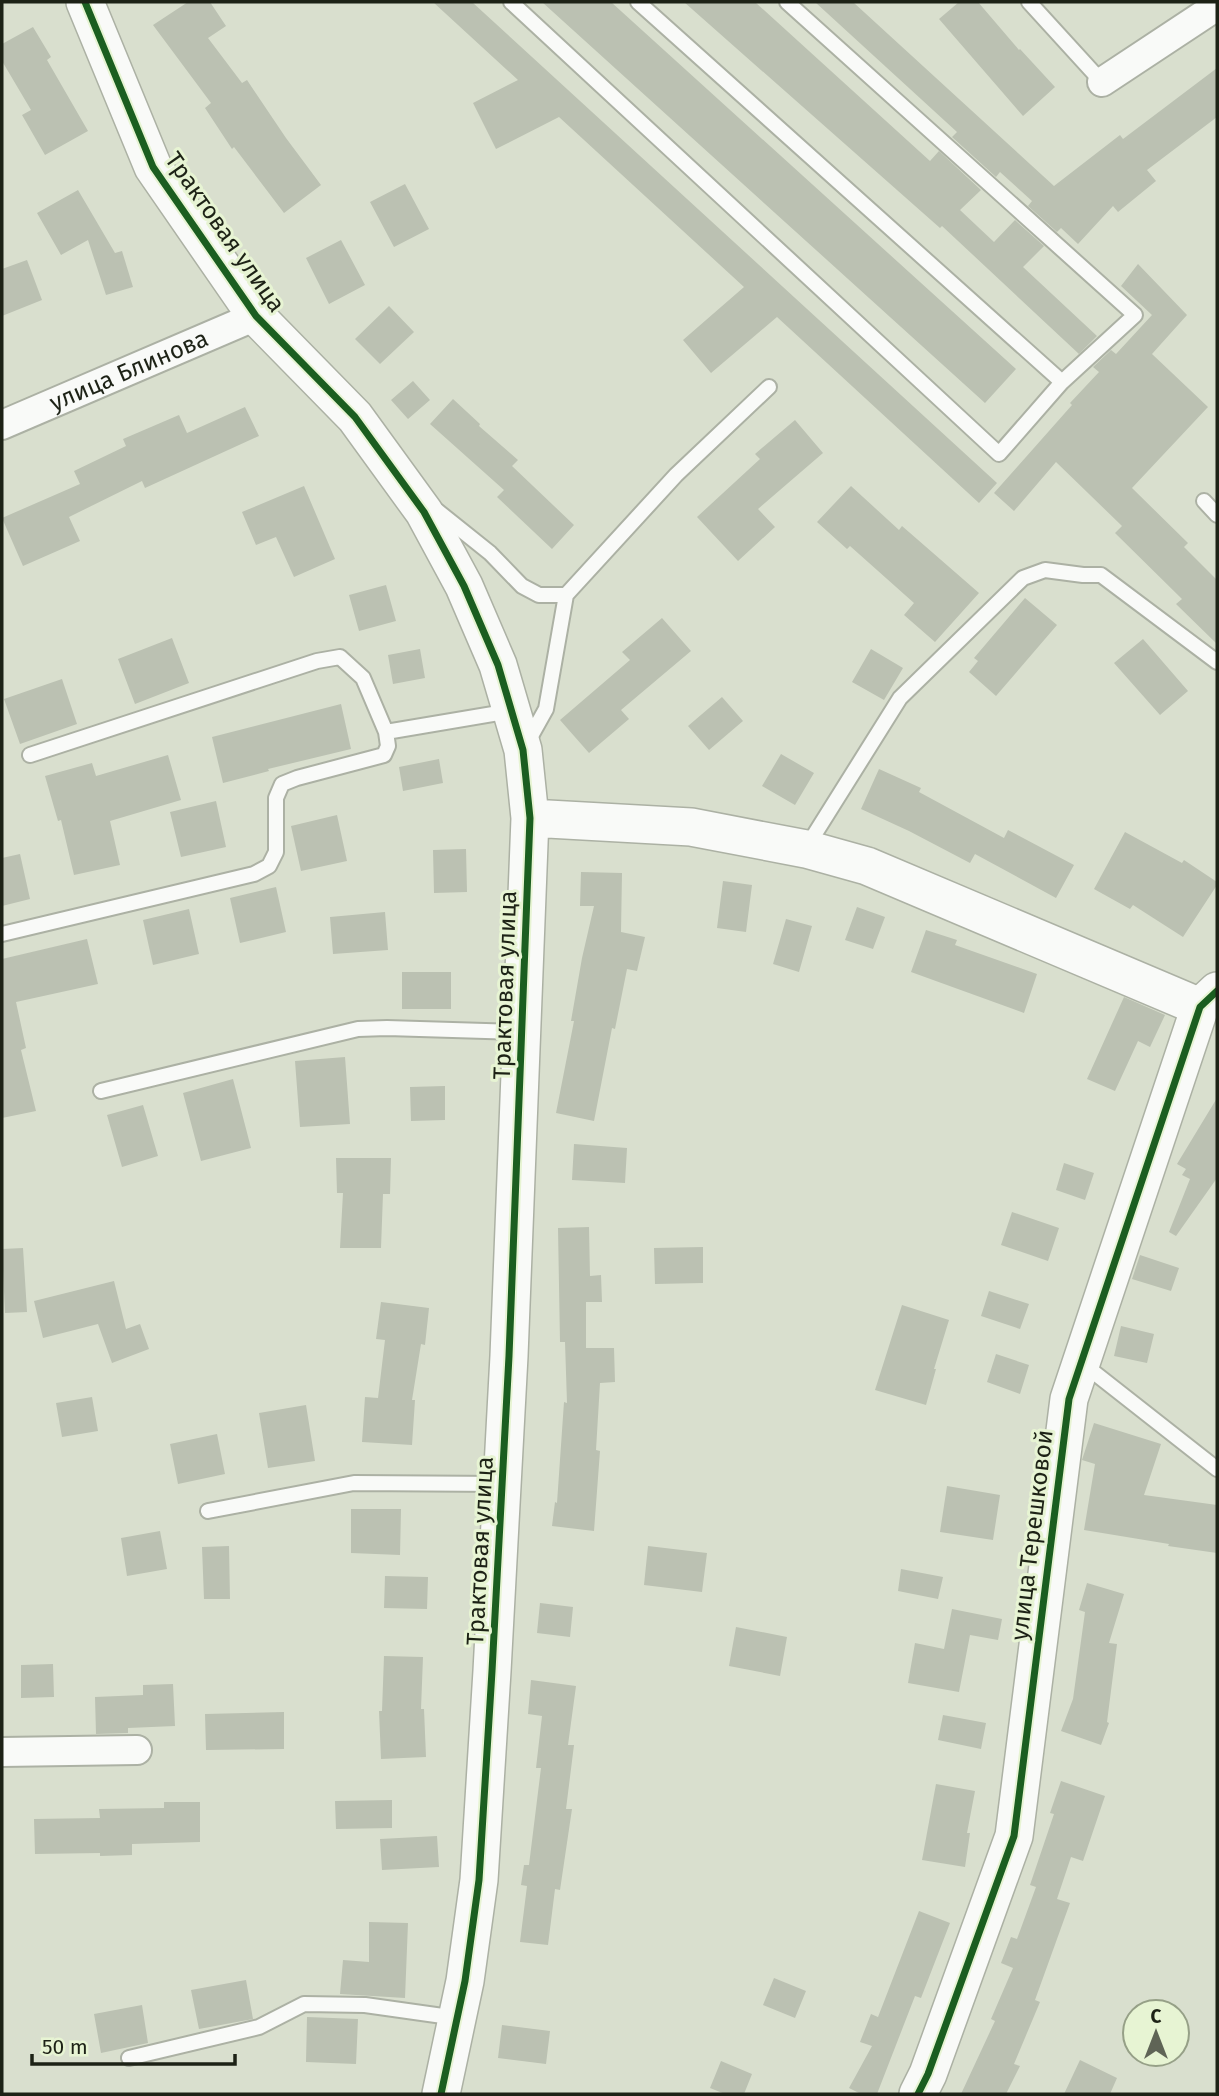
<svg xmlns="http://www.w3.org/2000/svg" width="1219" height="2096" font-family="'Fira Sans',sans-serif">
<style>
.building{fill:#bbc1b2}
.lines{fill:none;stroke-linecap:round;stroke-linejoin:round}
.service-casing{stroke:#acb1a4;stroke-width:18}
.minor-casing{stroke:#acb1a4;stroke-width:32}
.tertiary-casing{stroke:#acb1a4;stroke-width:40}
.service{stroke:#f9faf8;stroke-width:14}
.minor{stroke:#f9faf8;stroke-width:28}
.tertiary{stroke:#f9faf8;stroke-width:37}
.cycleway-casing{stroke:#e7f4d3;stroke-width:11}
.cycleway{stroke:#1b5e20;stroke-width:7}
.labels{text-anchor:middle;stroke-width:6;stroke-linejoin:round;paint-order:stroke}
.street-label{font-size:24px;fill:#1d2216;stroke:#e7f4d3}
</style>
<rect width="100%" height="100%" fill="#d9dfce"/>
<path class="building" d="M188 2H210L226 26 208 38 242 83 247 80 286 138 321 185 284 213 234 147 232 149 205 108 211 103 153 25Z
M433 2H472L997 483 979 503 777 317 711 373 683 340 744 287 559 117 496 149 473 103 518 80Z
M542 2H611L1016 369 985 403Z
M684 2H755L930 161 939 151 981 190 960 210 994 242 1015 220 1044 246 1023 267 1097 336 1079 354 942 226 940 228Z
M815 2H853L1054 186 1120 135 1123 139 1217 68V117L1147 170 1156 181 1118 212 1113 206 1078 244 1061 228 1057 232 1028 206 1032 201 1000 172 996 177 952 137 957 132Z
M959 2H978L1019 50 1020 49 1055 87 1023 116 939 19Z
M33 27 51 57 47 60 88 131 45 155 22 115 31 110 2 61V44Z
M405 184 429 229 394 247 370 202Z
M78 190 115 253 122 251 133 287 106 295 88 240 61 255 37 213Z
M341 240 365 285 329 304 306 258Z
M27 260 42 300 2 316V269Z
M1138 264 1187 315 1152 354 1208 407 1132 488 1188 543 1184 547 1217 580V644L1176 604 1182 599 1115 533 1122 526 1056 462 1014 511 994 493 1072 405 1070 403 1099 372 1093 367 1111 350 1116 354 1152 315 1121 286Z
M389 306 414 332 380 364 355 339Z
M413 381 430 400 408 419 391 400Z
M453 399 480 424 479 426 518 460 512 466 574 525 552 549 497 497 504 490 430 424Z
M245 407 259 436 145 488 142 481 69 517 80 541 23 566 2 518 80 484 74 471 126 446 123 439 179 415 187 433Z
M795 420 823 453 758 509 775 527 738 561 697 517 760 459 755 454Z
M304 486 335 559 294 577 276 537 256 545 242 512Z
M851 486 899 530 902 526 979 593 935 642 904 615 914 603 850 546 847 549 817 522Z
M386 585 396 621 359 631 349 595Z
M1025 598 1057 625 996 696 969 672 978 661 974 658Z
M662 618 691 651 621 710 629 719 589 753 560 720 630 660 622 652Z
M172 638 189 683 135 704 118 659Z
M1143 639 1188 691 1160 715 1114 663Z
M420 649 425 678 393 684 388 655Z
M871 649 903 668 884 700 852 682Z
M62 679 77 724 20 744 4 699Z
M722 697 743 721 709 750 688 726Z
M341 704 351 749 268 769 269 771 223 783 212 737Z
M781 754 814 773 795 805 762 786Z
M168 755 181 800 110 821 120 865 74 875 61 820 58 821 45 776 92 763 96 776Z
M439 759 443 783 403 791 399 767Z
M879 769 921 788 919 792 1004 838 1008 830 1074 865 1056 898 975 854 970 863 909 831 861 809Z
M216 801 226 847 181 857 170 812Z
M337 815 347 861 301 871 291 826Z
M1125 832 1182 863 1184 860 1217 882V885L1183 937 1133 905 1130 909 1094 889Z
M466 849 467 892 434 893 433 850Z
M20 854 30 899 2 906V858Z
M581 872 622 873 621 932 645 937 637 971 627 969 615 1029 612 1028 594 1121 556 1113 574 1021H571L582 958 594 906H580Z
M723 881 752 885 746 932 717 928Z
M276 887 286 932 240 943 230 898Z
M857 907 885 917 873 949 845 940Z
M189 909 199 954 153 965 143 920Z
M385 912 388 950 333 954 330 917Z
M786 919 812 926 799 972 773 964Z
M926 930 957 940 955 945 1037 974 1024 1013 911 972Z
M87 939 98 984 16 1002 26 1048 21 1050 36 1111 2 1118V959Z
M402 972H451V1009H402Z
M1124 997 1165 1015 1150 1047 1138 1041 1115 1091 1087 1079Z
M345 1057 350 1124 300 1127 295 1061Z
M233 1079 251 1148 201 1161 183 1093Z
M445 1086V1120L411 1121 410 1087Z
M1217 1098V1178L1176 1236 1169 1232 1190 1179 1182 1175 1186 1169 1177 1164Z
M143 1105 158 1156 122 1167 107 1115Z
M574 1144 627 1148 625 1183 572 1180Z
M336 1158H391L390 1194H383L381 1248H340L343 1193H337Z
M1064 1163 1094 1173 1085 1200 1056 1190Z
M1012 1212 1059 1228 1048 1261 1001 1245Z
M589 1227 590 1276 601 1275 602 1302H586V1348H614L615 1382 600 1383 596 1450 600 1451 594 1531 552 1526 555 1502 557 1503 564 1402 567 1403 565 1342H560L558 1228Z
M703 1247V1283L655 1284 654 1248Z
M23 1248 27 1312 5 1313 2 1249Z
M1140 1255 1179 1268 1171 1291 1132 1279Z
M114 1281 126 1329 140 1324 149 1349 112 1363 98 1324 43 1338 34 1301Z
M989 1291 1029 1304 1020 1329 981 1316Z
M381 1302 429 1308 425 1345 421 1344 412 1400H415L412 1445 362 1442 365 1397 378 1398 385 1340 376 1339Z
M902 1305 949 1320 934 1369H936L926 1405 875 1390Z
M1121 1326 1154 1334 1147 1363 1114 1356Z
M996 1354 1029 1365 1020 1394 987 1382Z
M92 1397 98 1431 62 1437 56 1403Z
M306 1405 315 1461 268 1468 259 1413Z
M1094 1423 1161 1444 1144 1495 1217 1505V1553L1168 1546 1169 1544 1084 1530 1095 1464 1082 1460Z
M217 1434 225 1474 178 1484 170 1444Z
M947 1486 1000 1495 993 1540 940 1532Z
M351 1509H401L400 1555 351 1553Z
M160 1531 167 1569 127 1576 121 1538Z
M229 1546 230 1599H204L202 1547Z
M648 1546 707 1553 702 1592 644 1585Z
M901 1569 943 1577 938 1599 898 1591Z
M385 1576 428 1577 427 1609 384 1608Z
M1087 1583 1124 1594 1109 1643 1117 1644 1107 1722 1109 1723 1101 1745 1061 1731 1073 1699 1085 1612 1079 1610Z
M540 1603 573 1607 570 1637 537 1633Z
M952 1609 1002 1619 998 1640 970 1635 959 1692 908 1683 915 1643 944 1649Z
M736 1627 787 1637 780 1676 729 1666Z
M384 1656 423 1657 421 1709H424L426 1757 381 1759 379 1711H382Z
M53 1664 54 1697 21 1698V1665Z
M531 1680 576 1686 568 1745H574L566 1809H572L560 1890 555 1889 548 1945 520 1942 527 1886 521 1885 524 1865H529L541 1768H536L542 1716 528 1714Z
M173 1684 175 1726 128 1728V1733L96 1734 95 1697 143 1695V1685Z
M284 1712V1749L206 1750 205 1714Z
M943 1715 986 1723 981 1749 938 1740Z
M1061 1781 1105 1796 1083 1861 1071 1857 1057 1899 1070 1903 1035 2000 1040 2002 1014 2064 1020 2066 1006 2094H961L995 2021 991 2019 1013 1968 1001 1963 1011 1937 1017 1939 1036 1887 1030 1885 1054 1814 1050 1813Z
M936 1784 975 1791 967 1833H970L965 1867 922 1860Z
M392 1800V1828L336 1829 335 1801Z
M164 1802H200V1842L132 1844V1855L100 1856V1853L35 1854 34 1819 100 1818 99 1809 164 1808Z
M437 1836 439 1867 382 1870 380 1839Z
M919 1911 950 1923 921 1998 915 1996 877 2094H861L849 2088 872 2046 860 2042 871 2014 878 2017Z
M369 1922 408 1923 405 1998 340 1994 343 1960 369 1962Z
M774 1978 806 1991 795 2018 763 2005Z
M246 1980 253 2019 199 2029 191 1990Z
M142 2005 148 2043 101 2053 94 2014Z
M307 2017 358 2019 356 2064 306 2062Z
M502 2025 550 2031 546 2064 498 2058Z
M1080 2060 1117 2078 1110 2094H1064Z
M721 2061 752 2074 744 2094H725L710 2088Z"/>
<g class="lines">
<defs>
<path id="service" d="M511 2 999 454 1062 382 1135 315 787 2
M638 2 1062 382
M1029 2 1102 82
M1204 501 1217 515
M435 509 490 553 522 586 539 595H566
M527 743 546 709 566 595 676 475 769 387
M30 755 317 661 340 657 363 678 386 732 511 711
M806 848 900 698 1023 578 1045 570 1083 575H1101L1217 662
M2 934 254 874 269 866 276 852V798L282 784 297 778 384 755 388 746 386 732
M101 1091 358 1029 387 1028 520 1032
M1082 1363 1217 1469
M208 1511 354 1483 502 1484
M129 2058 259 2027 304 2004 365 2005 457 2018"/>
<g id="minor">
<path d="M1102 82 1217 6"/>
<path id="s1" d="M2 425 256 316"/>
<path d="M2 1752 137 1750"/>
</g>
<path id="tertiary" d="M85 2 153 167 256 316 355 417 424 512 464 586 498 665 523 750 530 818 509 1356 492 1671 479 1880 465 1981 441 2094
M530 818 691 827 806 849 867 866 1200 1007
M918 2094 928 2074 1014 1836 1069 1399 1200 1007 1217 991"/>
</defs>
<use href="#service" class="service-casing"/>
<use href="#minor" class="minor-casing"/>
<use href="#tertiary" class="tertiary-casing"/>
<use href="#service" class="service"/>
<use href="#minor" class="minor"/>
<use href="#tertiary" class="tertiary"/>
<defs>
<path id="cycleway" d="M85 2 153 167 256 316 355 417 424 512 464 586 498 665 523 750 530 818 509 1356 492 1671 479 1880 465 1981 441 2094
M918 2094 928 2074 1014 1836 1069 1399 1200 1007 1217 991"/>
</defs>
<use href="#cycleway" class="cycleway-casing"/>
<use href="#cycleway" class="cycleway"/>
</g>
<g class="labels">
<g class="street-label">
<text transform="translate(225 232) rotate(55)" y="8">Трактовая улица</text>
<text dy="8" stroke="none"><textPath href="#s1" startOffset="138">улица Блинова</textPath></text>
<text transform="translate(505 985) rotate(-88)" y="8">Трактовая улица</text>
<text transform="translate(1032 1535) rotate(-83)" y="8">улица Терешковой</text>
<text transform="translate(480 1551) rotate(-87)" y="8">Трактовая улица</text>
</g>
</g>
<rect width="1219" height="2096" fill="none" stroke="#1d2216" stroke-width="7"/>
<g transform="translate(1156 2033)"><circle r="33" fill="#e7f4d3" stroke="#96a087" stroke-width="2"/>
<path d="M0-5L12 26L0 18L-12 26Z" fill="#5f6456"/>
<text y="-10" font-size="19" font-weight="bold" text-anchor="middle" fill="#1d2216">С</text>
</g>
<path d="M32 2054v10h203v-10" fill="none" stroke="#1d2216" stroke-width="3.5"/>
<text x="42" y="2054" font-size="21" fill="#1d2216" stroke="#e7f4d3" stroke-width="5" paint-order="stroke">50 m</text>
</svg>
